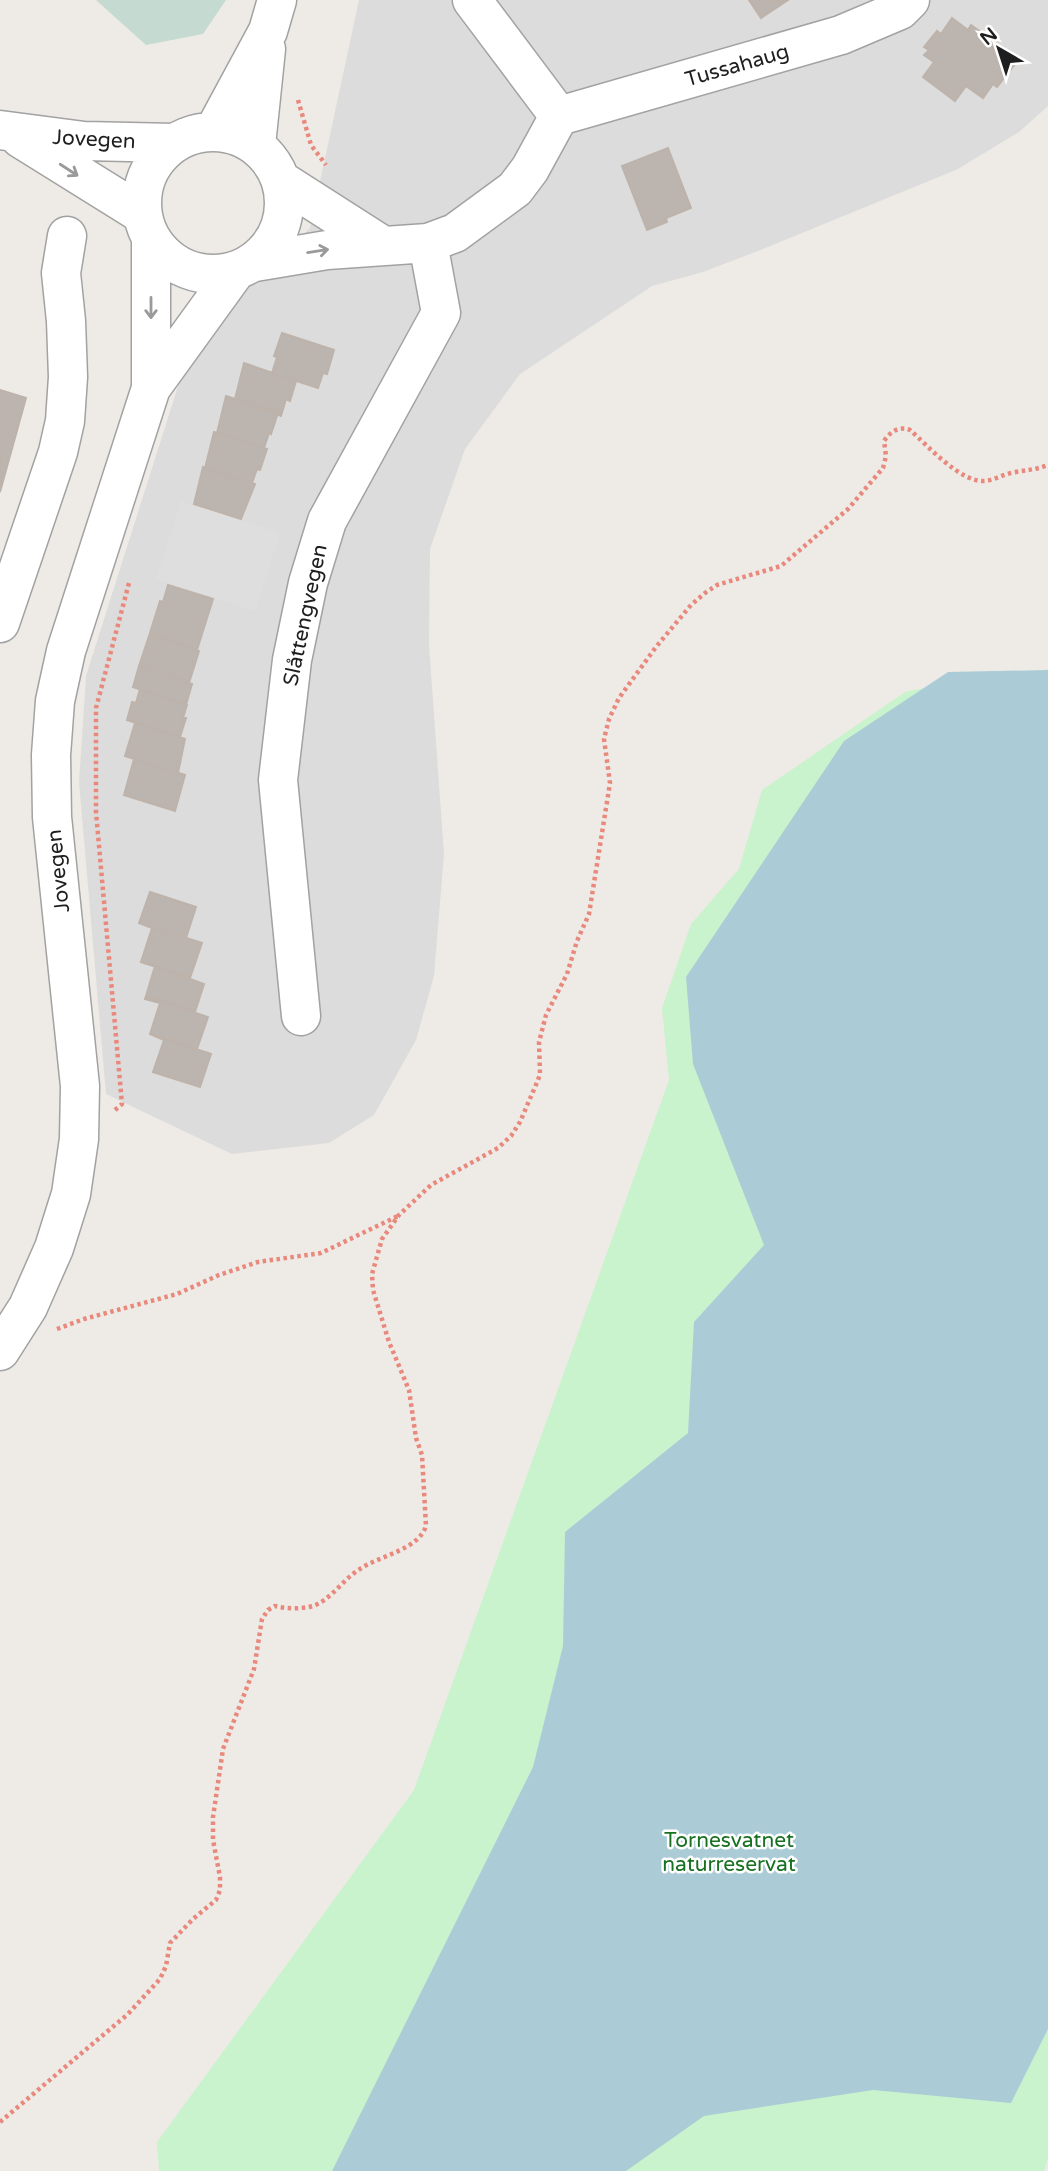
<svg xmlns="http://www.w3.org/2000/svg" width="1048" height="2171" font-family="'Varela Round',sans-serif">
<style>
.residential{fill:#dcdcdc}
.wetland{fill:#c5dad1}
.park{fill:#c8f3cc}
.parking{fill:#dedede}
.water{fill:#abccd7}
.building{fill:#bbb4af;stroke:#beb3aa;stroke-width:2}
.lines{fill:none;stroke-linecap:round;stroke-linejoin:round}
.minor-casing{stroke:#a2a2a2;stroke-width:41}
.path{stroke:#e9887c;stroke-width:4.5;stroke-dasharray:3.5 3.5;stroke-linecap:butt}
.minor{stroke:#fff;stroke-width:38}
.oneway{stroke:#9a9a9a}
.labels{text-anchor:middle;stroke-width:5;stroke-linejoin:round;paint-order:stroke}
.street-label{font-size:21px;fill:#1e1e1e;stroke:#fff}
.park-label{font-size:21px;fill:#187021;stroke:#fff}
</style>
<rect width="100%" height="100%" fill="#eeebe6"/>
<path class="residential" d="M359 0H1048V106L1019 132 958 169 763 249 703 272 652 286 520 374 465 449 430 549 429 644 444 854 434 976 416 1040 374 1115 329 1143 232 1154 106 1094 79 782 86 676 180 380 213 322 310 228Z"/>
<path class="wetland" d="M96 0H226L203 34 146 45Z"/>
<path class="park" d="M1048 669V2158L1044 2171H159L157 2142 414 1790 669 1080 662 1008 691 924 739 869 762 790 905 692 979 677 1027 675Z"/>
<path class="parking" d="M181 501 280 533 255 611 156 579Z"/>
<path class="water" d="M1048 670V2029L1011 2103 873 2090 704 2116 626 2171H332L533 1767 563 1646 565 1532 688 1433 694 1322 764 1245 693 1064 686 977 844 741 948 672Z"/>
<path class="building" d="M749 0H788L761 18Z
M952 18 968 30 971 25 996 43 993 48 1015 64 997 87 993 84 983 98 966 86 955 101 923 77 934 62 924 55 929 50 924 47 937 31 941 34Z
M668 148 691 208 666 218 667 222 647 230 622 166Z
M282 333 334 350 327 374 323 373 318 388 272 373 277 357 274 356Z
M244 363 296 381 290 401 286 399 281 416 235 399Z
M0 390 26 398 0 492Z
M226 396 278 413 271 434 269 433 264 448 217 433Z
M214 432 267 449 260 470 257 469 252 483 205 468Z
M203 467 255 484 241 519 194 504Z
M168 585 213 599 197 650 150 633 160 601 163 602Z
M150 633 199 651 189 683 139 666Z
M139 666 192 684 186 705 133 687Z
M140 689 187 705 183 718H186L180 737 127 720 132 702 136 703Z
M135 723 185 739 178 773 125 756Z
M134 759 185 775 175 811 124 795Z
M150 892 196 907 186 938 139 923Z
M139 923 202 943 190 978 141 962 152 928Z
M155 966 204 984 195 1012 146 996Z
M146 996 208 1017 197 1049 150 1034 160 1003 145 999Z
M150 1034 211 1054 200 1087 153 1072 164 1040Z"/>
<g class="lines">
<defs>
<path id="minor" d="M472 0 559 116
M0 130 84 141 175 143
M214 131 268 31 277 0
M142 203a71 71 0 1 1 142 0a71 71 0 1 1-142 0Z
M20 138 142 214
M256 145 266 49
M282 181 382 245
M255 262 327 250 428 243 455 233 515 189 530 169 559 116 841 35 900 10 910 0
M151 388 235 272
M0 623 58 452 65 421 68 377 66 321 61 273 67 236
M301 1016 278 780 292 660 308 583 327 521 441 313 428 243
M0 1351 28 1307 54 1248 71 1194 79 1139 80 1086 52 817 51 755 55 701 66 651 151 388V239"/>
</defs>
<use href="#minor" class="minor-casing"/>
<path class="path" d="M298 100 311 145 326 165
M115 1110 122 1104 96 812V708L129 583
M57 1329 84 1319 177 1294 219 1275 258 1262 321 1253 398 1216
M0 2122 128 2014 160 1979 166 1966 170 1943 193 1919 216 1900 220 1890V1877L213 1840V1817L223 1749 254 1669 262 1619 268 1610 275 1606C286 1609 301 1609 313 1606 331 1600 343 1579 360 1569 381 1555 418 1550 426 1526L422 1455 416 1438 409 1390 389 1342 373 1290 372 1274 382 1239 399 1215 431 1185 498 1148 511 1136 520 1122 538 1080 540 1074 539 1042 546 1015 567 974 577 941 589 914 610 783 604 739 609 719 619 698 656 647 691 605 705 593 717 585 781 566 848 509 883 468 886 456 884 441C891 431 899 426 910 430 928 446 961 483 985 481 994 480 1002 475 1011 473 1024 470 1036 470 1048 465"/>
<use href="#minor" class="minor"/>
</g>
<defs><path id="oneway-shaft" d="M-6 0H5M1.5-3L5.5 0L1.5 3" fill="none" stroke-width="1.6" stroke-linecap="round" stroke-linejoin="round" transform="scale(1.75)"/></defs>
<g class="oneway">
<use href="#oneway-shaft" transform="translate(69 170) rotate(33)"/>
<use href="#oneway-shaft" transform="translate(318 251) rotate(-9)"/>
<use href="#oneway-shaft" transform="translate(151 308) rotate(90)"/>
</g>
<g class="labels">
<g class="street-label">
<text transform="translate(737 65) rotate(-16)" y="7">Tussahaug</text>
<text transform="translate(94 139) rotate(3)" y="7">Jovegen</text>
<text transform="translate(305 615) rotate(-78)" y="7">Slåttengvegen</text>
<text transform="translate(58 871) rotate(-96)" y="7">Jovegen</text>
</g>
<g class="park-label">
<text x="729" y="1847">Tornesvatnet<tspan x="729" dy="24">naturreservat</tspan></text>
</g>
</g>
<g transform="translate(999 49) rotate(321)" stroke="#ffffff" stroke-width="5" paint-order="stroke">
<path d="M0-5L12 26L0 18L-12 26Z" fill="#1e1e1e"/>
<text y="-10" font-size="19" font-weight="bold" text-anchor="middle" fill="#1e1e1e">N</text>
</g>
</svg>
